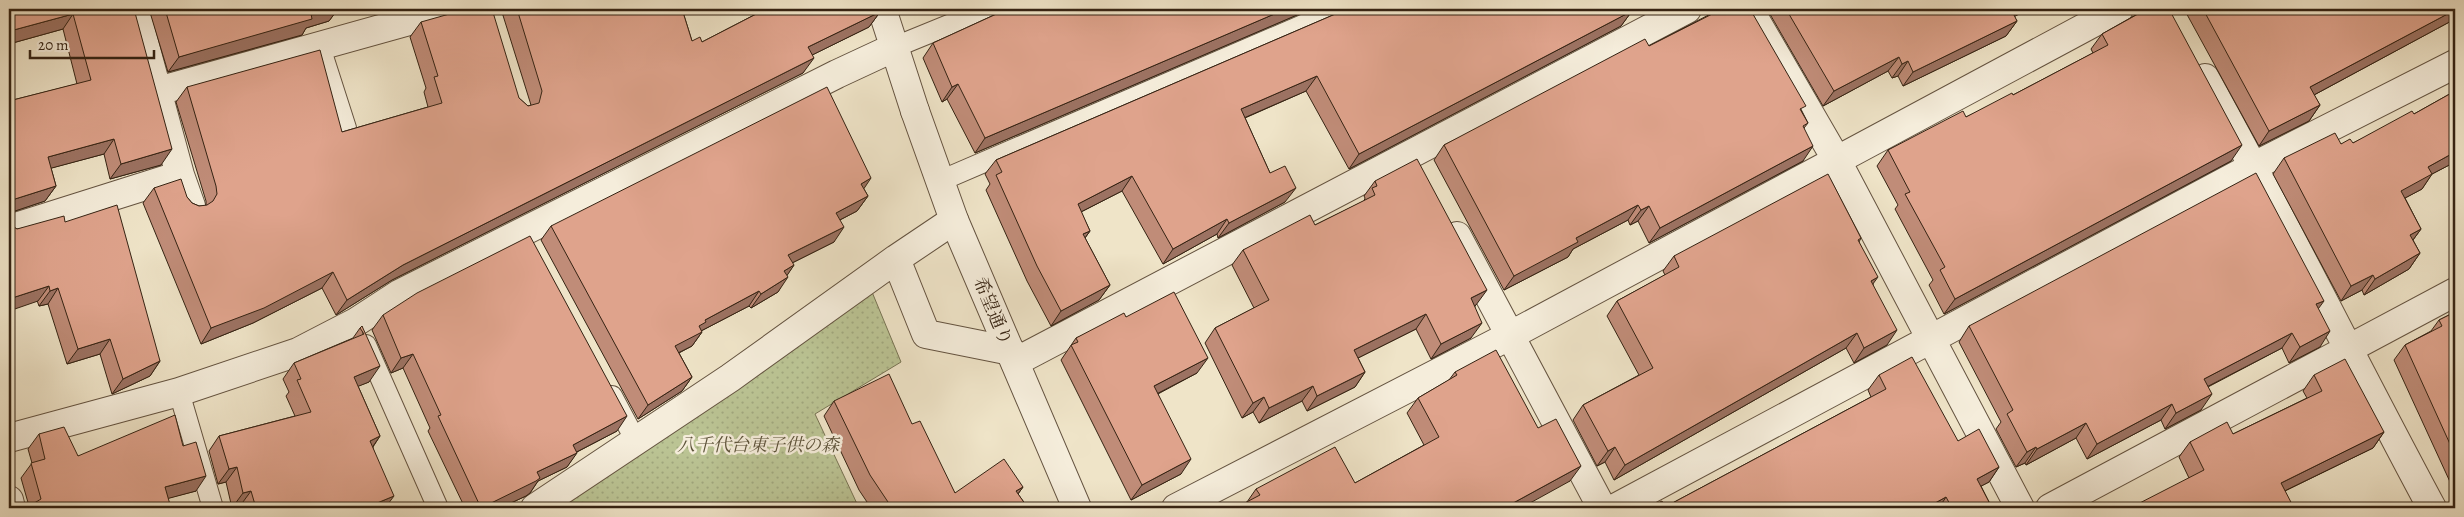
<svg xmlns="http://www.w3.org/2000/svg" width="2464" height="517" font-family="Alegreya,'Noto Serif JP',serif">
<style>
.grass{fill:url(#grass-dots);stroke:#787454}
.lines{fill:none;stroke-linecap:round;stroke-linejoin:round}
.service-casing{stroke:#645340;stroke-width:22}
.minor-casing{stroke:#645340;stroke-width:30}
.tertiary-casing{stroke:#645340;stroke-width:30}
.service{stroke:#f5eddb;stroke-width:20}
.minor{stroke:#f5eddb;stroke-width:28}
.tertiary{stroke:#f5eddb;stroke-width:28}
.wall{fill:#c08c78;stroke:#352313}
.shaded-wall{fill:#9c7262;stroke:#352313}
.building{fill:#dfa38c;stroke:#352313}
.labels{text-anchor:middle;stroke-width:5;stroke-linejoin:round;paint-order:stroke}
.street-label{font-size:18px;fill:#352313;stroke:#f5eddb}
.park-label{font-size:18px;font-style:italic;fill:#5d533a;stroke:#f5eddb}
</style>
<defs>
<pattern id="grass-dots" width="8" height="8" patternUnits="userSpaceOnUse" patternTransform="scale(1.25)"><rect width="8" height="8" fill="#bbc494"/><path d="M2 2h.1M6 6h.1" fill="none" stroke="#a1a87f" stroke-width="1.8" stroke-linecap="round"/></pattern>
</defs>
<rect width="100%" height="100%" fill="#efe4c8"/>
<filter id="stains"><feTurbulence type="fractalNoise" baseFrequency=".004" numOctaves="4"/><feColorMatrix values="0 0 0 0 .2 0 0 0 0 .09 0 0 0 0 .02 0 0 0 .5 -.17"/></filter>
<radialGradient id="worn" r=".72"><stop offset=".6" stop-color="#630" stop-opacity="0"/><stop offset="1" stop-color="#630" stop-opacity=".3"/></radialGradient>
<path class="grass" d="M872 292 901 362 815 414 859 508H553Z"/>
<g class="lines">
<defs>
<path id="service" d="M320 47 346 128
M895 47 988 9
M940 181 1340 9
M366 345 438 508
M179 392 213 508
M612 396 636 441"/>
<path id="minor" d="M135 9 180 175 191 206
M882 9 915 111
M1749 9 1836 159 2020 508
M2205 78C2284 220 2355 365 2432 508
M158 91 452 9
M954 220 896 259 926 334 1011 351
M9 229 180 175
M1457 236 1602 508
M1015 362 1687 9
M9 438 179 392 298 352 356 322 399 294 837 74 895 47
M9 500 11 508
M535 508 730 378 896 259
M1176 508 1511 335 2119 9
M1615 508 2254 166 2455 64
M2050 508 2455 292"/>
<path id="tertiary" d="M915 111 954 220 1077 508"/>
</defs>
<use href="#service" class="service-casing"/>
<use href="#minor" class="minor-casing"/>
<use href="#tertiary" class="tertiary-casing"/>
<use href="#service" class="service"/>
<use href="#minor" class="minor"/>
<use href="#tertiary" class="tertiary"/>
</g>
<path class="wall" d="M9 9H134L161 165 110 179 104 154 51 168 56 186 45 201 9 213V101L77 84 63 29 9 44Z
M149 9H338L329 21 306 28 302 35 168 72Z
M501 9H682L692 41 702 42 756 14 755 9H878L880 12 869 27 812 55 803 73 392 280 336 315 322 288 253 323 201 344 143 203 154 188 187 197 192 203 199 206H206V201L176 102 187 87 342 132 428 107 424 92 426 88 410 37 421 22 519 98 528 106 531 105Z
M999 9H1311L975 153 947 99 942 102 923 58 933 43 994 15Z
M1347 9 1632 11 1621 26 1349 169 1306 91 1245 118 1270 173 1285 202 1218 238 1217 234 1163 264 1122 191 1081 212 1090 231 1085 238 1110 285 1099 300 1051 326 1027 281 986 190 990 184 985 174 996 160Z
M1720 9H1750L1808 123 1804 128 1803 161 1649 243 1638 221 1630 225 1628 220 1573 249 1568 257 1504 290 1434 160 1444 145 1649 46Z
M1767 9H2029L2014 16 2017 21 2006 36 1903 86 1898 76 1892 78 1888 71 1823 106Z
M2146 9H2169L2231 161 1944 314 1929 285 1933 280 1895 209 1898 205 1877 166 1888 150 1966 117 2013 95 2093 53 2091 49 2102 34Z
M2184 9H2455V19L2314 95 2320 105 2309 121 2259 146Z
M2455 91V162L2432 174 2422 189 2405 198 2421 229 2413 240 2420 253 2409 269 2364 295 2362 290 2341 301 2273 174 2284 158 2341 144 2353 143 2414 114Z
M1375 181 1476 305 1475 306 1471 338 1431 359 1416 329 1358 358 1365 372 1355 387 1307 411 1302 401 1259 423 1253 412 1242 418 1205 343 1215 328 1254 308 1232 265 1243 250 1315 225 1364 201 1365 198 1364 196Z
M864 189 868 196 857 211 840 220 834 242 792 263 794 265 787 275 778 292 751 308 749 306 701 331 702 332 692 346 679 353 692 377 682 391 638 419 541 240 551 226Z
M65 222 160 361 150 376 112 394 100 354 67 364 48 304 39 306 10 225 17 229Z
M1861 238 1859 242 1873 284 1887 345 1854 363 1846 348 1614 480 1605 462 1597 466 1573 420 1583 405 1639 375 1607 316 1617 301 1665 275 1663 271 1674 256Z
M2318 308 2320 347 2289 363 2282 348 2208 387 2201 410 2165 429 2161 420 2087 459 2076 438 2026 465 2025 463 2016 467 1996 429 2001 422 1959 342 1969 326Z
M2455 312V481L2451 484 2394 360 2405 345 2431 331 2439 320Z
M383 315 617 431 577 452 567 467 538 481 530 493 526 496 500 508H465L428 431 430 428 403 368 391 373 372 330Z
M1126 317 1197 373 1158 394 1181 474 1131 500 1061 360 1076 338Z
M362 326 369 382 358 386 380 436 373 447 385 508H241L240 506 232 508 226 482 218 484 209 451 219 436 295 416 286 396 289 392 283 379 294 363 353 338 360 328Z
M1455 372 1538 428 1570 481 1247 502 1256 489 1355 483 1424 445 1407 413 1418 398 1449 380Z
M1879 375 1958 441 1999 467 1989 482 1981 486 1989 502 1984 508H1648L1665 507 1871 397 1868 390Z
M2314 375 2384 432 2373 448 2285 491 2189 478 2179 457 2190 442 2233 434 2307 398 2303 391Z
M834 401 912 424 955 493 1023 487 1018 494 1028 508H871L859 490 824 416Z
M39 434 78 456 196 491 168 498 26 508 29 506 21 478 32 463 28 449Z"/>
<path class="shaded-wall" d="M330 9H338L329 21 306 28 302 35 168 72 179 57Z
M1286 9H1311L975 153 985 138Z
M2011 9H2029L2000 24Z
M2455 10V19L2299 103 2310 87Z
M1632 11 1621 26 1349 169 1359 154Z
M880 12 869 27 798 62 808 47Z
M73 14 63 29 9 44V33L10 31Z
M2017 21 2006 36 1903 86 1913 72Z
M1899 57 1888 71 1823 106 1834 91Z
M814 58 803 73 392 280 336 315 347 300 403 265Z
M1908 61 1898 76 1892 78 1902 64Z
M1317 76 1306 91 1230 124 1241 109Z
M958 84 947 99 942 102 952 87Z
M2320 105 2309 121 2259 146 2269 131Z
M114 139 104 154 37 172 48 157Z
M2242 145 2231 161 1944 314 1955 299Z
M1813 146 1803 161 1649 243 1660 228Z
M172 149 161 165 110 179 121 164Z
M2455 152V162L2432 174 2422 189 2390 206 2401 191 2428 167Z
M1132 176 1122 191 1067 219 1078 204Z
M871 178 861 193V184Z
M56 186 45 201 9 213V203L15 199Z
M1296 188 1285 202 1218 238 1229 223Z
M868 196 857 211 826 227 836 213Z
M1638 205 1628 220 1573 249 1568 257 1504 290 1514 276 1576 238Z
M1649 206 1638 221 1630 225 1641 210Z
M1227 219 1217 234 1163 264 1173 249Z
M844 227 834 242 778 270 788 255Z
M2421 229 2410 244V235Z
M1090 231 1079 246 1083 234Z
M2420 253 2409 269 2364 295 2375 279Z
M794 265 784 280V271Z
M333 272 322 288 253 323 201 344 211 328Z
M2373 275 2362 290 2341 301 2351 286Z
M788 277 778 292 751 308 761 294Z
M1878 277 1867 292 1871 281Z
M1110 285 1099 300 1051 326 1061 311Z
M49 286 38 301 9 311V299Z
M58 288 48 304 39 306 50 291Z
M1487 290 1476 305 1461 313 1471 298Z
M759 291 749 306 699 332H702L692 346 664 360 675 346 705 320Z
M2324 301 2313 316 2316 304Z
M1426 314 1416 329 1344 365 1354 350Z
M1482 323 1471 338 1431 359 1441 344Z
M1897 330 1887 345 1854 363 1864 348Z
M2330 331 2320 347 2289 363 2300 347Z
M1857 333 1846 348 1614 480 1625 465Z
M2292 333 2282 348 2193 394 2204 379Z
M110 339 100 354 67 364 78 349Z
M413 354 403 368 391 373 401 358Z
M1208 358 1197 373 1143 401 1154 386Z
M160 361 150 376 112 394 123 379Z
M380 366 369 382 344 392 354 377Z
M1365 372 1355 387 1307 411 1317 396Z
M692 377 682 391 638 419 648 405Z
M1313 386 1302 401 1259 423 1269 408Z
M2212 394 2201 410 2165 429 2176 413Z
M1264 397 1253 412 1242 418 1253 403Z
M2172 404 2161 420 2087 459 2097 444Z
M627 416 617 431 563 459 573 445Z
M2086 423 2076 438 2026 465 2037 449Z
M2384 432 2373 448 2270 498 2281 483Z
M380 436 369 452 370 441Z
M1615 447 1605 462 1597 466 1608 451Z
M2036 447 2025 463 2016 467 2027 452Z
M577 453 567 467 538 481 530 493 526 496 500 508H481L537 472Z
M1191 459 1181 474 1131 500 1142 485Z
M1581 466 1570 481 1521 508H1504Z
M237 467 226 482 218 484 229 469Z
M1999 467 1989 482 1966 494 1977 479Z
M206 476 196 491 155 502 165 487Z
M2455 477V481L2451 484Z
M1023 487 1012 502 1016 491Z
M251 491 240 506 232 508 243 493Z
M394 496 385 508H365Z
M1946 497 1939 508H1926Z
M1989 502 1984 508H1976Z"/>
<path class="building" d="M9 9H134L172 149 121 164 114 139 48 157 56 186 15 199 9 203V101L91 80 73 14 10 31 9 25Z
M165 9H330L311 14 312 19 179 57Z
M467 9H492L519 98 528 106 539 103 542 91 517 9H682L692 41 700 37 702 42 766 9H878L880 12 808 47 814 58 403 265 347 300 333 272 264 308 211 328 154 188 181 179 187 197 192 203 199 206 207 205 213 201 217 194 216 186 187 87 320 50 342 132 442 103 434 77 438 76 421 22Z
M1002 9H1286L985 138 958 84 952 87 933 43 1003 11Z
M1347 9H1631L1632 11 1359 154 1317 76 1241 109 1270 173 1285 166 1296 188 1229 223 1227 219 1173 249 1132 176 1078 204 1090 231 1083 234 1110 285 1061 311 1037 266 996 175 1002 172 996 160Z
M1722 9H1750L1806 106 1800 109 1808 123 1803 126 1813 146 1660 228 1649 206 1641 210 1638 205 1576 238 1578 242 1514 276 1444 145 1645 39 1649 46Z
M1786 9H2011L2017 21 1913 72 1908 61 1902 64 1899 57 1834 91Z
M2147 9H2169L2242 145 1955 299 1940 270 1945 267 1905 194 1910 192 1888 150 1963 111 1966 117 2012 93 2013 95 2108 45 2102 34Z
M2203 9H2455V10L2310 87 2320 105 2269 131Z
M827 87 871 178 861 184 868 196 836 213 844 227 788 255 794 265 784 271 788 277 761 294 759 291 705 320 706 322 699 326 702 332 675 346 692 377 648 405 551 226Z
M2455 91V152L2428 167 2432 174 2401 191 2421 229 2410 235 2420 253 2375 279 2373 275 2351 286 2284 158 2335 133 2341 144 2350 139 2353 143 2412 111 2414 114Z
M1417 159 1487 290 1471 298 1482 323 1441 344 1426 314 1354 350 1365 372 1317 396 1313 386 1269 408 1264 397 1253 403 1215 328 1269 300 1243 250 1310 215 1315 225 1375 195 1372 188 1377 186 1375 181Z
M2256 173 2324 301 2316 304 2330 331 2300 347 2292 333 2204 379 2212 394 2176 413 2172 404 2097 444 2086 423 2037 449 2036 447 2027 452 2007 414 2013 410 1969 326Z
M1828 174 1861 238 1858 240 1878 277 1871 281 1897 330 1864 348 1857 333 1625 465 1615 447 1608 451 1583 405 1653 368 1617 301 1679 267 1674 256Z
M117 205 160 361 123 379 110 339 78 349 58 288 50 291 49 286 9 299V224L17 229 64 216 65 222Z
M530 236 627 416 573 445 577 453 537 472 540 478 536 481 481 508 438 416 441 415 413 354 401 358 383 315 417 293Z
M1174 292 1208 358 1154 386 1191 459 1142 485 1071 345 1078 342 1076 338 1124 313 1126 317Z
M2455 312V455L2405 345 2442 326 2439 320Z
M362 326 380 366 354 377 380 436 370 441 394 496 365 508H256L251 491 243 493 237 467 229 469 219 436 311 412 297 380 301 379 294 363 364 334 360 328Z
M1496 350 1538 428 1556 419 1581 466 1504 508H1235L1260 495 1256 489 1335 447 1355 483 1439 437 1418 398 1457 375 1455 372Z
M1912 357 1958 441 1979 429 1999 467 1977 479 1989 502 1976 508H1952L1946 497 1926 508H1790L1788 505 1782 508H1648L1662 501 1665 507 1886 389 1879 375Z
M2345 359 2384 432 2281 483 2294 508H2130L2204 470 2190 442 2227 422 2233 434 2322 391 2314 375Z
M889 374 912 424 920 421 955 493 1004 459 1023 487 1016 491 1028 508H892L870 475 834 401Z
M175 415 183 446 196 442 206 476 165 487 171 508H12L16 507 26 508 41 499 31 463 45 459 39 434 64 427 78 456Z"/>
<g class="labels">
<g class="street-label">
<text transform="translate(993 311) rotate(67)" y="6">希望通り</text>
</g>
<g class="park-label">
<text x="758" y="451">八千代台東子供の森</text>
</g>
</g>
<rect width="2464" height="517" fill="none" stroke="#efe4c8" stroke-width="30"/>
<rect x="10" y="10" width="2444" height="497" fill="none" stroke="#352313" stroke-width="2.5"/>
<rect x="15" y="15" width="2434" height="487" fill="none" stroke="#352313"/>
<path d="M30 50v8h124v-8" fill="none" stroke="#352313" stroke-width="2.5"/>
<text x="38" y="50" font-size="15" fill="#352313" stroke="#f5eddb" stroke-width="4" paint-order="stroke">20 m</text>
<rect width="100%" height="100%" filter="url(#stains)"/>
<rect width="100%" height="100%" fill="url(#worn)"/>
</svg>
